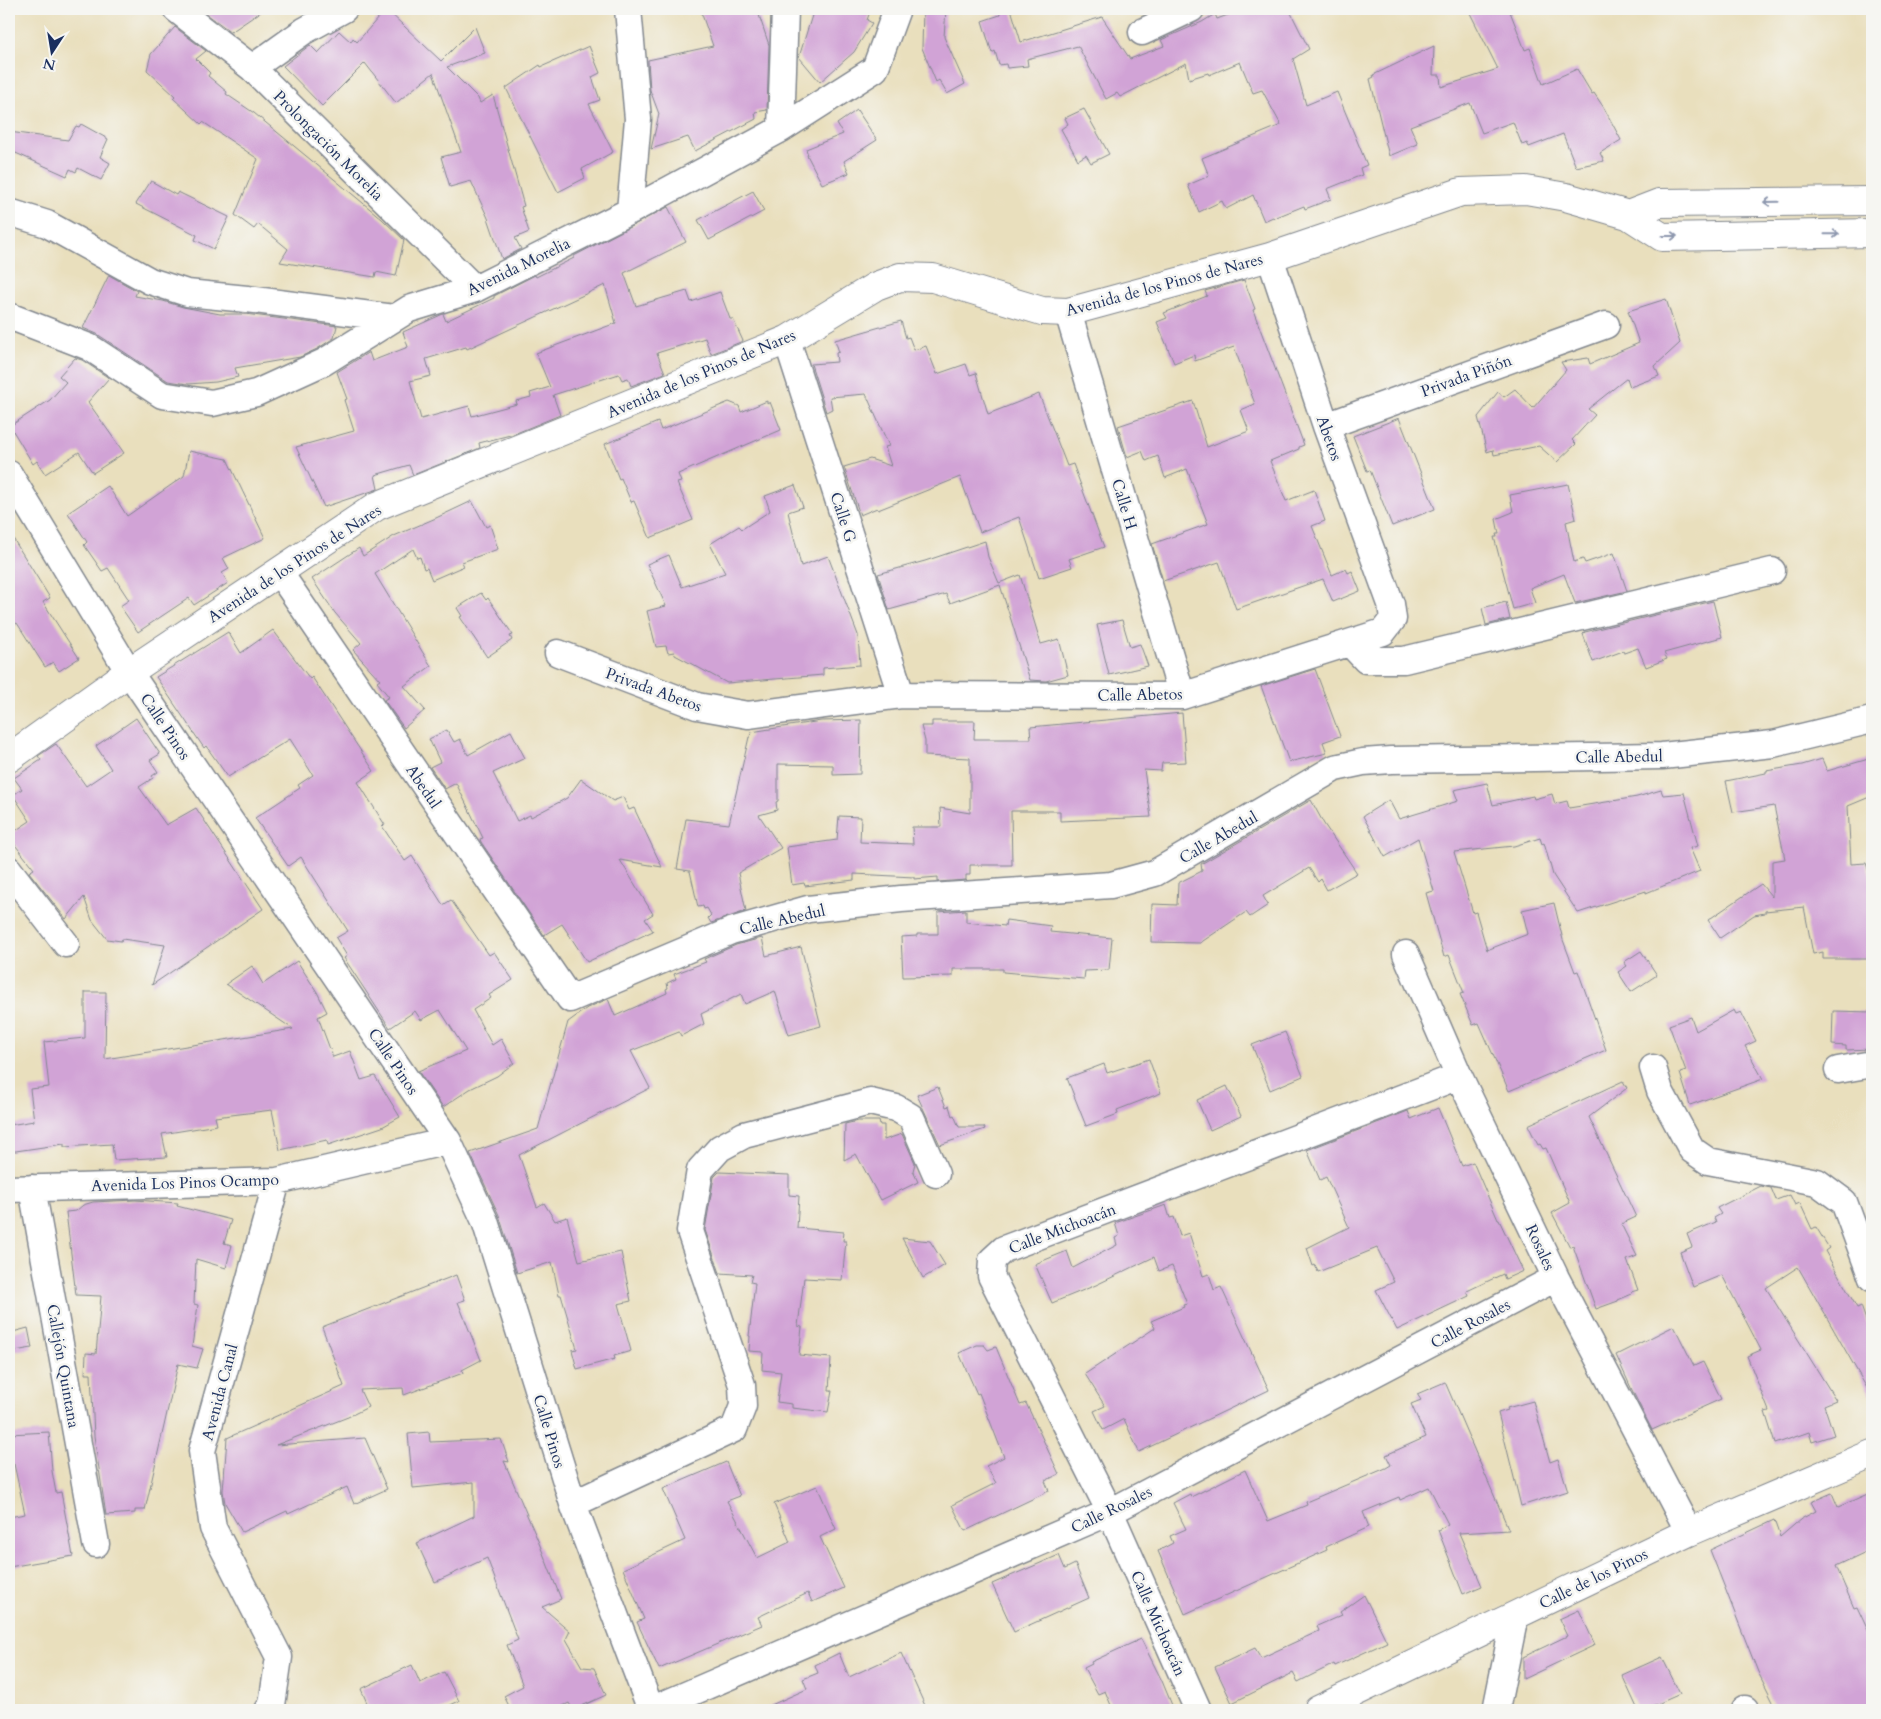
<svg xmlns="http://www.w3.org/2000/svg" width="1881" height="1719" font-family="Cardo,serif">
<style>
.building{fill:#d1a3d6;fill-rule:evenodd}
.lines{fill:none;stroke-linecap:round;stroke-linejoin:round}
.minor-casing{stroke:#82878e;stroke-width:29}
.tertiary-casing{stroke:#82878e;stroke-width:30}
.minor{stroke:#fff;stroke-width:26}
.tertiary{stroke:#fff;stroke-width:28}
.oneway{stroke:#8d97ae}
.labels{text-anchor:middle;stroke-width:5;stroke-linejoin:round;paint-order:stroke}
.street-label{font-size:16px;fill:#1b2f5e;stroke:#f6f6f2}
</style>
<rect width="100%" height="100%" fill="#f6f6f2"/>
<filter id="ink" filterUnits="userSpaceOnUse"><feTurbulence type="fractalNoise" baseFrequency=".02" numOctaves="2"/><feDisplacementMap in="SourceGraphic" scale="10" xChannelSelector="R" yChannelSelector="G"/><feConvolveMatrix kernelMatrix="1 2 1 2 8 2 1 2 1" color-interpolation-filters="sRGB"/></filter>
<filter id="wash" filterUnits="userSpaceOnUse"><feTurbulence type="fractalNoise" baseFrequency=".0096" numOctaves="4" result="noise"/><feDisplacementMap in="SourceGraphic" scale="20" xChannelSelector="R" yChannelSelector="G"/><feGaussianBlur stdDeviation="1.12" result="paint"/><feColorMatrix in="noise" values="0 0 0 0 0 0 0 0 0 0 0 0 0 0 0 0 0 1.4 0 .05"/><feComposite in="paint" operator="in"/></filter>
<g filter="url(#wash)">
<rect width="100%" height="100%" fill="#e9dfbd"/>
<g id="blocks">
<path class="building" d="M200 9H265L231 32Z
M386 9 441 61 475 27 485 53 447 67 478 98 480 103 493 95 524 206 521 207 529 232 515 238 521 249 502 259 488 218 471 181 450 187 441 157 461 152 433 73 396 103 365 63 322 106 283 66 310 45 318 53 339 31 351 42 353 38 357 42Z
M700 9H757L769 45 767 110 755 112 756 119 695 151 688 137 651 149 659 114 650 90 648 60 713 46Z
M814 9H871L867 20 872 23 854 52 820 82 799 57Z
M923 9H946L944 37 965 84 947 94 939 80 936 82 922 48Z
M999 9H1011L1021 42 1102 17 1130 59 1164 46 1161 40 1202 22 1215 14 1217 19 1244 9H1289L1309 49 1293 59 1306 105 1337 92 1367 165 1360 168 1362 175 1327 189 1331 199 1305 209 1304 206 1274 218 1273 217 1264 221 1253 195 1226 209 1222 201 1199 212 1188 185 1209 176 1202 158 1281 125 1262 90 1253 93 1240 62 1209 75 1208 73 1189 79 1186 63 1120 97 1117 93 1106 99 1078 46 1027 59 1028 66 1007 68 1006 64 999 65 995 51 992 53 982 21 1000 15Z
M1468 9H1509L1525 50 1530 48 1543 84 1577 69 1592 94 1594 93 1604 108 1621 140 1600 153 1604 161 1576 167 1563 134 1529 147 1527 143 1522 145 1513 122 1482 133 1470 103 1410 126 1418 144 1389 156 1370 79 1374 77 1373 75 1434 46 1433 75H1440L1441 87 1498 69Z
M175 27 206 51 196 59 210 73 208 76 227 92 226 94 254 113 357 198 382 219 404 240 396 276 376 272 375 277 280 262 288 249 258 224 254 229 235 215 258 159 203 122 201 124 173 98 175 96 147 70 151 54Z
M589 46 600 73 592 77 600 100 589 104 613 152 582 169 585 178 558 192 506 88 540 65 541 67Z
M1084 109 1109 154 1091 163 1086 155 1078 160 1061 129 1068 124 1065 118Z
M857 110 877 140 844 161 849 173 822 184 807 155H808L806 149 843 134 837 124Z
M81 124 108 139 100 157 110 163 101 180 78 168 76 172 70 169 67 176 9 150V132L68 140 76 126 79 127Z
M151 181 176 195 178 192 229 217 214 249 195 240 197 235 136 204Z
M753 191 764 211 709 240 698 220Z
M668 207 686 242 624 273 636 306 687 291 691 302 720 292 730 319H733L743 341 711 354 705 338 657 353 665 373 631 386 628 378 622 380 619 374 553 395 560 415 514 434 479 443 480 448 413 475 409 465 375 475 378 489 324 507 296 447 354 431 344 400 347 399 337 372 369 352 372 361 408 347 403 332 443 314 446 321 494 298V296L535 275 536 277 574 258V256ZM605 285 616 323 536 353 550 387 530 393 531 397 516 401 517 404 472 416 469 406 421 419 410 381 431 376 426 359 466 347 467 349Z
M109 275 137 291 135 296 163 301 183 307 220 314H245L337 326 334 338 317 349 300 357 235 368 238 377 216 382 188 384 168 381 97 334 83 328Z
M1244 280 1255 309 1253 310 1304 445 1299 447V449L1270 461 1286 501 1314 490 1325 521 1312 526 1332 575 1346 569 1348 573 1352 571 1360 591 1333 602 1323 579 1236 609 1219 562 1163 581 1152 544 1208 524 1187 469 1165 478 1158 456 1146 461 1142 451 1127 457 1118 426 1193 401 1207 447 1249 431 1241 410 1255 404 1234 347 1195 361 1194 355 1174 363 1157 322 1167 318 1164 313 1207 296 1205 291Z
M1666 299 1680 343 1655 366 1659 376 1630 387 1627 378 1588 409 1595 415 1572 440 1576 444 1557 462 1539 446 1494 455 1493 450 1487 452 1478 417 1498 392 1504 397 1515 389 1533 408 1566 370 1561 362 1588 358 1590 364 1639 343 1628 311Z
M901 321 906 338 909 337 914 350 926 346 937 374 966 364 970 375 976 373 988 414 1039 394 1067 466 1073 464 1104 547 1069 559 1072 567 1039 578 1019 517 980 532 960 477 878 510 877 508 860 515 844 467 870 459 891 466 885 447 889 446 866 394 830 397 832 409 826 412 811 364 837 362 836 353 839 352 835 340Z
M75 358 82 360 109 378 88 402 124 453 93 473 79 452 45 474 37 461 33 464 10 426 50 400 66 382 59 376Z
M767 401V404L770 402 781 430 678 474 681 482 677 483 693 520 650 538 634 501 631 502 621 478 619 479 605 444 658 422 661 430 729 402 739 406 741 412Z
M1399 418 1435 509 1392 526 1370 470 1367 471 1353 436Z
M189 451 227 459 265 538 223 558 229 569 222 573 228 583 194 605 189 598 138 632 120 606 129 600 108 568 102 571 84 545 87 542 68 513 108 486 127 516 184 476Z
M1568 484 1576 519 1566 522 1574 562 1583 559 1585 563 1614 553 1627 591 1575 603 1564 574 1530 588 1535 603 1513 609 1494 537H1497L1496 534H1499L1496 519 1513 512 1510 495Z
M795 485 803 507 788 512 801 566 828 556 858 635 860 665 823 668V675L727 683 675 655 674 652 668 653 666 646 656 647 647 611 666 606 647 564 669 555 682 587 725 573 710 544 739 526 742 529 770 511 765 496Z
M472 501 486 527 490 525 498 549 462 562 464 566 432 580 427 568 424 569 420 557 417 558 413 549 375 574 431 666 404 686 425 710 404 728 384 700 389 697 377 682 380 680 353 650 361 643 335 613 312 579 359 548 363 556 394 536 436 518Z
M9 532 50 598 43 602 79 658 59 671 53 662 45 667 17 623 9 628Z
M985 541 988 557 999 583 1020 575 1041 644 1059 639 1068 675 1046 681 1030 680 1000 585 950 603 946 594 889 610 878 574 925 561Z
M481 593 486 600 488 598 513 635 510 636 512 640 487 657 460 617 462 616 457 608Z
M1713 601 1722 637 1664 653 1667 659 1646 667 1638 648 1624 653 1623 651 1593 662 1583 634 1585 632Z
M1506 602 1510 619 1486 625 1482 608Z
M1122 620 1130 647 1140 644 1148 666 1109 675 1097 625Z
M273 630 310 679 312 677 374 771 358 782 385 825 382 826 405 861 412 856 443 905 451 900 489 955 494 952 513 980 489 995 491 998 473 1010 492 1045 501 1039 514 1063 497 1076 470 1089 443 1107 418 1071 466 1051 440 1010 421 1020 415 1011 390 1028 344 958 347 956 336 938 348 931 301 857 288 866 255 818 300 788 298 785 313 775 290 739 228 777 206 746 204 748 156 677 228 632 241 653Z
M1315 669 1340 736 1323 742 1327 753 1289 762 1261 686Z
M1182 713 1186 762 1162 763 1161 771 1144 770 1151 817 1060 821V811H1011L1012 865H970V875H966V880L938 882V877L914 879V877L854 874V880L805 886 804 883 792 885 787 847 837 840 839 816 861 817 860 842 913 844 912 827H941L940 808 970 813V758L925 756V741L921 726H932V721H975L974 739H1031L1030 727Z
M136 718 160 754 150 760 158 772 152 776 153 778 139 787 166 825 196 808 263 909 152 985 165 945 122 939 121 941 107 939 92 920 84 897 66 919 29 872 34 869 12 841 15 839 12 833 30 821 13 795 22 789 14 778 41 760 38 756 56 744 86 786 111 769 96 746Z
M861 720 860 774 833 775V765L778 764V801L776 802 777 810 759 815 781 848 738 873 746 911 711 923 708 918 711 915 707 908 704 909 703 906 698 907 690 871 677 869 686 819 729 824 749 737H750L751 732 821 721Z
M447 730 454 742 460 739 468 755 511 731 525 758 493 773 517 821 530 815 531 817 567 798 581 779 613 801 623 797 629 810 634 808 662 867 620 860 653 914 645 919 653 931 587 962 562 924 544 935 481 842 480 839 483 838 456 783 445 789 430 767 440 762 429 739Z
M1872 758V796L1848 806 1851 864 1866 863 1872 880V959H1823V952L1813 954 1804 907 1765 911V913L1754 915 1720 938 1708 920 1761 884 1772 897V861L1785 859 1774 806 1733 812 1726 781 1766 773V771L1802 765 1822 759 1827 771Z
M1487 783 1493 805 1533 796 1534 799 1552 794 1555 804 1567 801 1569 808 1637 797 1661 790 1663 795 1684 793 1698 846 1690 848 1700 871 1646 893V891L1578 913 1553 875 1544 843 1542 844 1540 838 1514 846 1454 852 1473 913 1476 912 1487 950 1528 934 1522 910 1554 903 1563 940 1575 972 1578 971 1606 1050 1509 1091 1479 1023 1473 1025 1460 994 1464 993 1449 955 1444 957 1426 893 1434 891 1418 838 1385 857 1363 816 1389 800 1399 819 1458 801 1454 790Z
M1311 800 1324 824 1357 873 1327 890 1321 879 1318 882 1309 868 1263 896 1268 905 1250 917 1246 912 1200 943 1151 942 1152 904 1177 905 1178 883 1202 871 1201 864Z
M966 910V922L1005 926 1006 920 1051 926 1050 932 1112 938 1109 970 1085 971 1084 979 1003 972V969H953V976L903 977 901 937 917 936V934H938V912Z
M762 938 766 956 801 947 821 1026 789 1035 775 991 745 1004 741 994 701 1014 704 1024 681 1036 679 1032 631 1051 650 1088 519 1155 537 1207 544 1203 555 1221 567 1217 579 1261 621 1252 631 1301 618 1304 631 1351 614 1356 615 1359 577 1369 572 1350 577 1349 561 1295H559L552 1262 517 1273 499 1215 470 1153 538 1129 568 1022 587 1008 608 999 615 1016 667 993 666 989 668 988 667 983 676 979 674 974 706 962 704 959 736 945Z
M1641 951 1657 975 1631 992 1618 972 1627 966 1624 962Z
M297 961 317 992 327 1012 318 1017 333 1057 350 1051 361 1080 375 1076 400 1117 382 1127 328 1145 327 1140 280 1150 272 1110 215 1117 217 1125 162 1134 167 1157 114 1160 112 1144 64 1147V1144L9 1152V1125L34 1121 30 1089 49 1087 44 1042 85 1038V992H106L105 1059 293 1029 226 984 252 966 263 984Z
M1734 1010 1736 1014 1741 1012 1756 1041 1745 1046 1763 1079 1690 1105 1680 1073 1686 1071 1669 1025 1691 1017 1696 1031Z
M1833 1011 1872 1012V1049L1846 1050V1046L1832 1045Z
M1285 1032 1303 1076 1270 1090 1252 1045Z
M1149 1059 1161 1093 1117 1110 1118 1114 1086 1126 1067 1078 1104 1064 1107 1073Z
M1623 1081 1627 1088 1589 1117 1636 1217 1621 1224 1637 1256 1627 1260 1638 1290 1631 1292 1632 1294 1618 1300V1301L1596 1309 1573 1246 1570 1247 1552 1213 1570 1203 1546 1148 1543 1149 1540 1144 1538 1145 1528 1125Z
M1227 1086 1241 1116 1210 1130 1197 1100Z
M938 1087 946 1107 949 1106 952 1116 954 1115 959 1127H984L985 1129 940 1145 917 1095Z
M1438 1108 1462 1166 1473 1162 1498 1220H1499L1523 1271 1505 1279 1503 1274 1467 1291 1469 1296 1397 1330 1376 1290 1394 1282 1377 1248 1318 1272 1315 1265 1313 1266 1307 1248 1349 1227 1326 1177 1320 1180 1307 1150 1408 1111 1411 1119Z
M858 1121H879L880 1125H884V1140L902 1134 915 1163 913 1171 918 1182 881 1200 856 1154 844 1160 845 1124Z
M719 1172 789 1175V1195L799 1196 797 1228 844 1232 843 1241H846L842 1280 804 1278 798 1326 802 1327 799 1355 831 1358 829 1391H832L828 1412 792 1408V1404L777 1402 781 1372 762 1370 763 1352 749 1351 750 1336H749L755 1283 750 1282 752 1275 720 1273 705 1230 714 1177Z
M1761 1186 1771 1188 1776 1200 1790 1195 1795 1205 1800 1203 1812 1229 1816 1227 1829 1248 1825 1251 1857 1308 1861 1306 1872 1337V1397L1798 1267 1766 1288 1836 1400 1824 1405 1834 1435 1812 1442 1809 1432 1775 1444 1765 1412 1769 1411 1747 1356 1761 1350 1722 1275 1693 1287 1680 1252 1692 1247 1687 1234 1716 1222 1714 1218 1721 1214 1717 1208Z
M135 1200 178 1203 177 1206 231 1220 224 1243 232 1245 226 1268 196 1259 194 1304 198 1305 192 1346 203 1349 197 1368 178 1364 145 1510H135V1513L106 1515 94 1436 91 1374H85L86 1353 96 1354 101 1296 76 1295 66 1212 76 1211 83 1205 93 1202Z
M1166 1205 1170 1218 1174 1217 1180 1236 1189 1233 1203 1276 1209 1274 1214 1290 1221 1287 1269 1390 1139 1452 1124 1419 1103 1430 1094 1411 1105 1406 1085 1374 1155 1328 1151 1321 1184 1307 1183 1305 1187 1304 1172 1266 1159 1271 1154 1257 1096 1285 1052 1303 1035 1264 1067 1251 1073 1268 1117 1245 1115 1238 1119 1236 1115 1223Z
M902 1238 930 1241 945 1265 923 1278Z
M456 1275 465 1300 458 1302 481 1360 462 1370 463 1373 404 1395 403 1388 360 1390 368 1407 348 1417 276 1445 365 1438 387 1489 354 1504 347 1487 288 1514 287 1511 242 1532 225 1503 223 1491 227 1438 344 1386 322 1327Z
M1674 1326 1694 1366 1703 1362 1721 1399 1652 1430 1632 1390 1616 1355Z
M28 1328 32 1348 9 1352V1333Z
M977 1345H984L988 1350 996 1347 1020 1405 1026 1403 1059 1474 1045 1481 1049 1491 965 1531 952 1505 996 1483 986 1466 1004 1457 979 1393 977 1394 959 1353Z
M1445 1382 1509 1530 1459 1533 1482 1586 1463 1594 1438 1530 1448 1524 1429 1487 1400 1500 1399 1497 1363 1512 1369 1527 1326 1547 1327 1550 1185 1614 1158 1551 1173 1543 1170 1536 1186 1529 1173 1503 1190 1494 1191 1497 1245 1470 1268 1521 1307 1505 1306 1502 1386 1468 1391 1465 1386 1455 1426 1437 1411 1404 1421 1400 1417 1394Z
M1533 1401 1550 1462 1558 1459 1568 1491 1521 1506 1498 1413 1508 1410 1507 1408Z
M49 1432 52 1471 56 1493 61 1492 73 1556 9 1567V1517L25 1514 14 1464H9V1434Z
M429 1432 430 1442 501 1439 509 1462 504 1461 539 1543 561 1599 542 1607 570 1631 566 1639 582 1667 594 1668 606 1695 573 1710 569 1703 555 1710H511L504 1696 523 1686 507 1645 518 1640 487 1558 435 1582 417 1543 474 1516V1482L413 1488 408 1434Z
M726 1462 740 1496 727 1501 757 1558 790 1542 774 1504 817 1486 836 1529 820 1537 844 1588 812 1602 808 1593 758 1617 762 1625 659 1669 637 1622 644 1619 623 1569 685 1540 663 1489Z
M1872 1492V1549L1836 1566 1854 1608 1857 1607 1872 1639V1710H1777L1758 1672 1710 1550 1774 1520 1780 1537 1801 1519 1816 1511 1811 1502 1832 1493 1838 1507Z
M1059 1555 1065 1569 1075 1564 1089 1598 1014 1632 992 1584Z
M1364 1595 1387 1642 1335 1666 1334 1664 1298 1682 1293 1673 1232 1703 1215 1667 1255 1648 1261 1658 1319 1631 1317 1626 1342 1615 1340 1612Z
M1579 1610 1595 1645 1523 1679V1657L1567 1636 1559 1619Z
M1141 1639 1162 1681 1174 1710H1113L1105 1691 1098 1694 1084 1668 1092 1664 1091 1662Z
M839 1653 849 1677 901 1653 927 1710H760L807 1689 803 1679 818 1673 815 1665Z
M1662 1657 1680 1694 1644 1710H1638L1622 1675Z
M412 1665 420 1683 444 1672 459 1701 440 1710H370L361 1689Z"/>
</g>
</g>
<g filter="url(#ink)">
<use href="#blocks" fill-opacity="0" stroke="#82878e" stroke-width="1"/>
<g class="lines">
<defs>
<path id="minor" d="M176 9 252 68 475 289
M628 9 638 119 630 211
M1142 32 1191 9
M252 68 304 31 344 9
M781 129 785 9
M9 212 47 224 150 281 187 293 247 299 394 318
M1068 312 1182 696
M9 316 89 347 162 395 212 403 256 393 324 362 409 309 475 289 630 211 781 129 875 69 897 9
M787 340 901 695
M1326 426 1606 325
M9 474 129 672 448 1141 485 1221 573 1504 651 1710
M279 572 570 999 731 931 808 909 901 899 1111 885 1155 873 1335 768 1363 762 1391 760 1662 756 1773 744 1872 720
M1350 643 1366 660H1404L1772 571
M558 653 697 706 748 715 901 695 1182 696 1383 632 1393 619 1391 604 1326 426 1270 257
M9 870 66 944
M1406 954 1459 1076 1556 1278 1689 1532
M1653 1068 1660 1091 1692 1150 1708 1161 1817 1182 1844 1202 1872 1278
M1838 1070 1872 1064
M32 1188 96 1544
M9 1189 277 1181 448 1141
M573 1504 734 1429 743 1406 742 1385 690 1231 700 1170 720 1148 744 1135 870 1102 896 1108 911 1117 936 1174
M1745 1709V1710
M268 1710 272 1705 279 1657 213 1528 202 1451 277 1181
M651 1710 1110 1512 1556 1278
M1198 1710 1110 1512 991 1276 992 1260 1004 1249 1459 1076
M1496 1710 1515 1616"/>
<path id="tertiary" d="M1628 215 1659 203 1872 201
M9 758 129 672 377 506 787 340 876 286 900 277 933 278 1042 311 1068 312 1270 257 1461 192 1526 190 1566 197 1628 215 1662 237 1872 233
M1318 1710 1689 1532 1872 1454"/>
</defs>
<use href="#minor" class="minor-casing"/>
<use href="#tertiary" class="tertiary-casing"/>
<use href="#minor" class="minor"/>
<use href="#tertiary" class="tertiary"/>
</g>
<defs><path id="oneway-shaft" d="M-6 0H5M1.5-3L5.5 0L1.5 3" fill="none" stroke-width="1.6" stroke-linecap="round" stroke-linejoin="round" transform="scale(1.25)"/></defs>
<g class="oneway">
<use href="#oneway-shaft" transform="translate(1771 202) rotate(179)"/>
<use href="#oneway-shaft" transform="translate(1832 234) rotate(-1)"/>
<use href="#oneway-shaft" transform="translate(1670 236)"/>
</g>
</g>
<g class="labels">
<g class="street-label">
<text transform="translate(329 145) rotate(45)" y="6">Prolongación Morelia</text>
<text transform="translate(518 266) rotate(-26)" y="6">Avenida Morelia</text>
<text transform="translate(1164 284) rotate(-15)" y="6">Avenida de los Pinos de Nares</text>
<text transform="translate(701 373) rotate(-23)" y="6">Avenida de los Pinos de Nares</text>
<text transform="translate(1466 375) rotate(-20)" y="6">Privada Piñón</text>
<text transform="translate(1330 438) rotate(70)" y="6">Abetos</text>
<text transform="translate(1125 504) rotate(73)" y="6">Calle H</text>
<text transform="translate(844 517) rotate(72)" y="6">Calle G</text>
<text transform="translate(294 563) rotate(-33)" y="6">Avenida de los Pinos de Nares</text>
<text transform="translate(654 689) rotate(20)" y="6">Privada Abetos</text>
<text transform="translate(1140 694) rotate(-1)" y="6">Calle Abetos</text>
<text transform="translate(166 726) rotate(56)" y="6">Calle Pinos</text>
<text transform="translate(1619 756) rotate(-1)" y="6">Calle Abedul</text>
<text transform="translate(424 786) rotate(56)" y="6">Abedul</text>
<text transform="translate(1218 837) rotate(-30)" y="6">Calle Abedul</text>
<text transform="translate(782 919) rotate(-13)" y="6">Calle Abedul</text>
<text transform="translate(394 1061) rotate(56)" y="6">Calle Pinos</text>
<text transform="translate(185 1182) rotate(-2)" y="6">Avenida Los Pinos Ocampo</text>
<text transform="translate(1062 1228) rotate(-21)" y="6">Calle Michoacán</text>
<text transform="translate(1541 1247) rotate(65)" y="6">Rosales</text>
<text transform="translate(1470 1323) rotate(-28)" y="6">Calle Rosales</text>
<text transform="translate(64 1366) rotate(80)" y="6">Callejón Quintana</text>
<text transform="translate(219 1392) rotate(-75)" y="6">Avenida Canal</text>
<text transform="translate(550 1431) rotate(73)" y="6">Calle Pinos</text>
<text transform="translate(1111 1509) rotate(-26)" y="6">Calle Rosales</text>
<text transform="translate(1593 1578) rotate(-26)" y="6">Calle de los Pinos</text>
<text transform="translate(1159 1623) rotate(66)" y="6">Calle Michoacán</text>
</g>
</g>
<rect width="1881" height="1719" fill="none" stroke="#f6f6f2" stroke-width="30"/>
<g transform="translate(52 52) rotate(192)" stroke="#f6f6f2" stroke-width="4" paint-order="stroke">
<path d="M0-4L9 19L0 12L-9 19Z" fill="#1b2f5e"/>
<text y="-8" font-size="14" font-weight="bold" text-anchor="middle" fill="#1b2f5e">N</text>
</g>
</svg>
